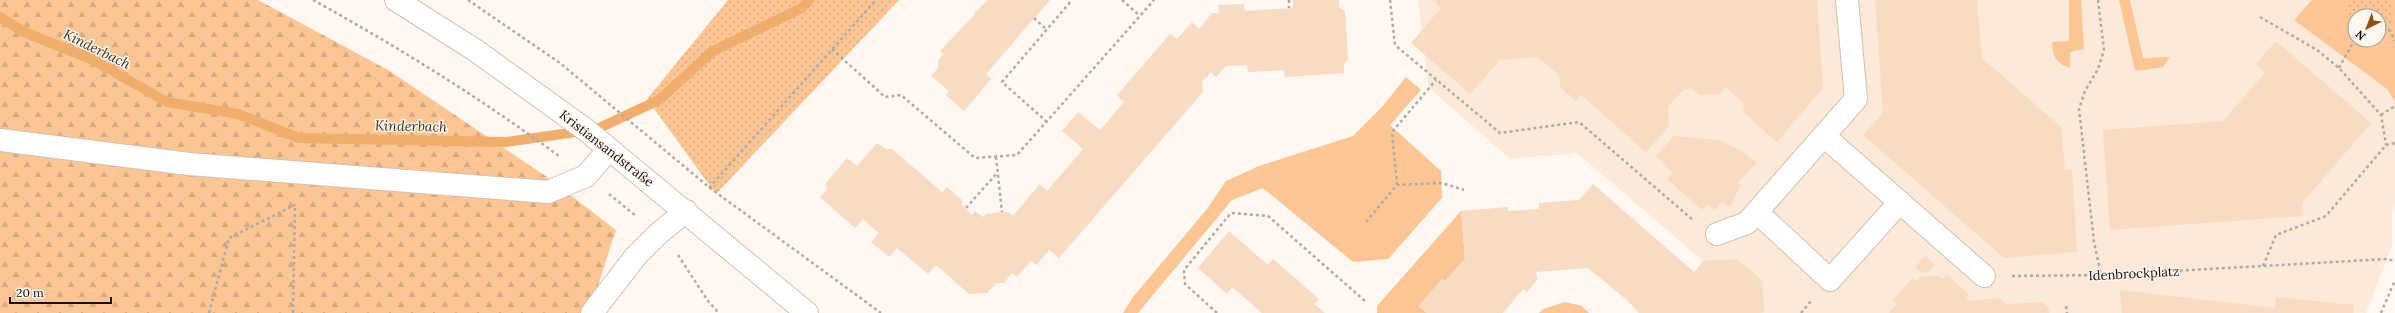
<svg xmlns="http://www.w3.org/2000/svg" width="2395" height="313" font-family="Lora,serif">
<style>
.built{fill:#fde9d7;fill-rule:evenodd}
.green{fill:#fbc694;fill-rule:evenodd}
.forest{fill:url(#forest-firs)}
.park{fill:url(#park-dots)}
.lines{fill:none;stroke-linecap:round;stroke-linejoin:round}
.stream{stroke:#f0ad6b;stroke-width:10}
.building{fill:#f7dbc2}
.minor-casing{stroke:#d2c0af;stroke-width:24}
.path{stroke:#b1a9a3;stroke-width:2.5;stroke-dasharray:3 3;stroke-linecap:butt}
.minor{stroke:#fff;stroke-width:22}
.labels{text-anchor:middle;stroke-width:3;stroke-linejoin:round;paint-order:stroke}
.street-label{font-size:13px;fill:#160f0a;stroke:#fff7f0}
.water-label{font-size:14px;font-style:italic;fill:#4b3014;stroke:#fff7f0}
</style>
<defs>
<pattern id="forest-firs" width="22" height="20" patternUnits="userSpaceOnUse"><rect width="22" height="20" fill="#fbc694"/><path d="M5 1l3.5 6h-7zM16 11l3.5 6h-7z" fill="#d6a97e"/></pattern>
<pattern id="park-dots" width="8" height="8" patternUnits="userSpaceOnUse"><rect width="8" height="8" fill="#fbc694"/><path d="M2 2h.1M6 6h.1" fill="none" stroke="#d6a97e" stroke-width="1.8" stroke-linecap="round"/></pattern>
</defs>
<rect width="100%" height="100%" fill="#fff7f0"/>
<path class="built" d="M1418 0H2395V203L2392 214V245L2366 313H1762L1761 280 1703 261 1577 153 1510 159 1429 88ZM2355 16H2379V40H2355Z"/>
<path class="green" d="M2069 0H2081L2084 49 2070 52V68C2055 63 2053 56 2052 42L2069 41Z
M2119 0H2130L2143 58 2170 57 2163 67 2135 71Z
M2312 0H2395V102L2387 89 2294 20ZM2355 16H2379V40H2355Z
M1406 77 1421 90 1390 125 1441 171 1442 198 1388 259 1353 262 1263 188 1232 200 1138 313H1123L1133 297 1207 209 1226 181 1259 166 1353 136 1382 107Z
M1461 211 1465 259 1445 281 1442 279 1419 306 1427 313H1377V306Z
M1565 302 1582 306 1589 313H1539L1543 309Z"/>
<path class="forest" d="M0 0H258L388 70 544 175 616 230 589 313H0Z"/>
<path class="park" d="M728 0H899L716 194 647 99Z
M2348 0H2393C2395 15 2393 28 2379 35V16H2355V30C2346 22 2345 11 2348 0Z"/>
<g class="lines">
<path class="stream" d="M0 17 24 32 91 59 167 102 238 114 299 138 506 142 597 129 659 100 713 51 802 8 809 0"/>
</g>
<path class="building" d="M987 0H1050L986 74 991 79 964 111 946 95 949 91 931 76 938 68V61L943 54 940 51 975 14V10L977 11Z
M1293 0H1339V7L1345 11 1348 59 1344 64V73L1285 77 1284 70 1248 72 1247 65 1226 66 1216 77 1211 72 1202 82 1203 92 1059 258 1049 250 1036 265 1031 261 1017 277 1012 273 1004 283H996L987 293 969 294 936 265 928 274 897 248 889 257 871 242 879 233 863 219 855 228 820 197 827 190 826 183 847 158 857 166 877 143 886 149H892L942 192 947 187 963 201 961 204 972 215 975 211 983 217 986 214 1002 212H1008L1013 216 1040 184 1047 191 1083 149 1062 131 1078 112 1100 130 1124 102 1117 95 1170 34 1177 39 1192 22 1199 29 1212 13H1219L1218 5 1244 4 1245 11 1293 8Z
M1437 0H1817L1823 88 1777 142 1743 112 1744 104 1725 87 1720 94 1700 95 1692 89H1684L1668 107 1669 126 1646 152 1581 95 1576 101 1560 87 1559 75 1538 57 1500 60 1470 94 1411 43 1441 8 1435 2Z
M1875 0H1977L1982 58 2061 127 2065 170 2072 169 2077 252 2004 258 1863 135 1883 113Z
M2276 41 2371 123 2302 203 2303 216 2110 230 2103 130 2223 121 2265 73 2256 64Z
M1674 136 1718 140 1738 149 1757 162 1738 183 1741 185 1730 206 1722 202 1715 210 1707 204 1702 210 1667 179 1673 173 1656 156Z
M1593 184 1694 272 1703 261 1737 259 1762 280 1764 311 1762 313H1639L1627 300 1588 268 1536 272 1537 280 1527 292 1523 289 1503 313H1427L1419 306 1442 279 1445 281 1465 259 1461 211 1508 207V211L1539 209V203L1579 200Z
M1229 231 1268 265 1273 259 1319 299 1314 304 1325 313H1262L1232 287 1227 294 1198 268Z
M1925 256 1935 264 1927 273H1923L1915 267Z
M1947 275 1969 294 1966 299 1967 301 1999 298 2006 304 2042 302 2049 308V313H1889L1897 304 1893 300 1912 278 1916 281 1920 277 1939 276 1942 279Z
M2120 290 2275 308 2276 297 2354 305 2353 313H2122Z"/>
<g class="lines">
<defs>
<path id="minor" d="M396 0 475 50 586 130 807 313
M1824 136 1984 276
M0 140 189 164 548 192 586 176 609 149
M1757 212 1830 280 1900 202
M1717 234 1747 223 1856 99 1847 0
M592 313 636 256 658 234 686 211"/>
</defs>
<use href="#minor" class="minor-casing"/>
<path class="path" d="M313 0C398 47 480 98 559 156
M468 0 560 63 710 188 881 313
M1122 0 1140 16
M1289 0V8
M1390 0 1395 45 1500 133 1579 122 1693 220
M2098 0 2104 50 2098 69 2085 91 2079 109 2094 242 2101 275
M2260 17 2317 50 2339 68 2381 115 2386 145
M1034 18 1046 29
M2389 29 2395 41
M832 49 885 97 901 95 975 158 1017 155 1154 0
M2339 68 2355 39
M2381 115 2395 106
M1047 122 1002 82 1072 0
M996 157 1002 212
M1397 185 1392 132 1436 80
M709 188 876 0
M609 194 636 216
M966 208 997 173
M1366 222 1397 185 1442 183 1464 190
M678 255 708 301 719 313
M2263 266 2276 235 2326 216 2386 145 2395 143
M2012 276 2101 275 2387 259 2395 261
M2066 306 2067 313
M209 313 229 238 295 205
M293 313 295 204
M1217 313 1185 284 1184 270 1231 213 1268 216 1365 301
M1801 313 1811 301
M2381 313 2395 280"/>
<use href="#minor" class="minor"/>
</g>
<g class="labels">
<g class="street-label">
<text transform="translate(607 148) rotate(38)" y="5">Kristiansandstraße</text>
<text transform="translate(2134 273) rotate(-3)" y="5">Idenbrockplatz</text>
</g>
<g class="water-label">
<text transform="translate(97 49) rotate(26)" y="5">Kinderbach</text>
<text transform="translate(411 126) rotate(1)" y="5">Kinderbach</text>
</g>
</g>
<g transform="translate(2367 28) rotate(222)"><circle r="19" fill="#fff7f0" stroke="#a29a94"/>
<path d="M0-3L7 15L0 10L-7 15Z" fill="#8d540c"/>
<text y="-6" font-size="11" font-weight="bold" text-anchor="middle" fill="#160f0a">N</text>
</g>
<path d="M10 297v6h101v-6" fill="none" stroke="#160f0a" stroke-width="2"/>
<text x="16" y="297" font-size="12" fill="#160f0a" stroke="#fff7f0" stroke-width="3" paint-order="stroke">20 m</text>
</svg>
